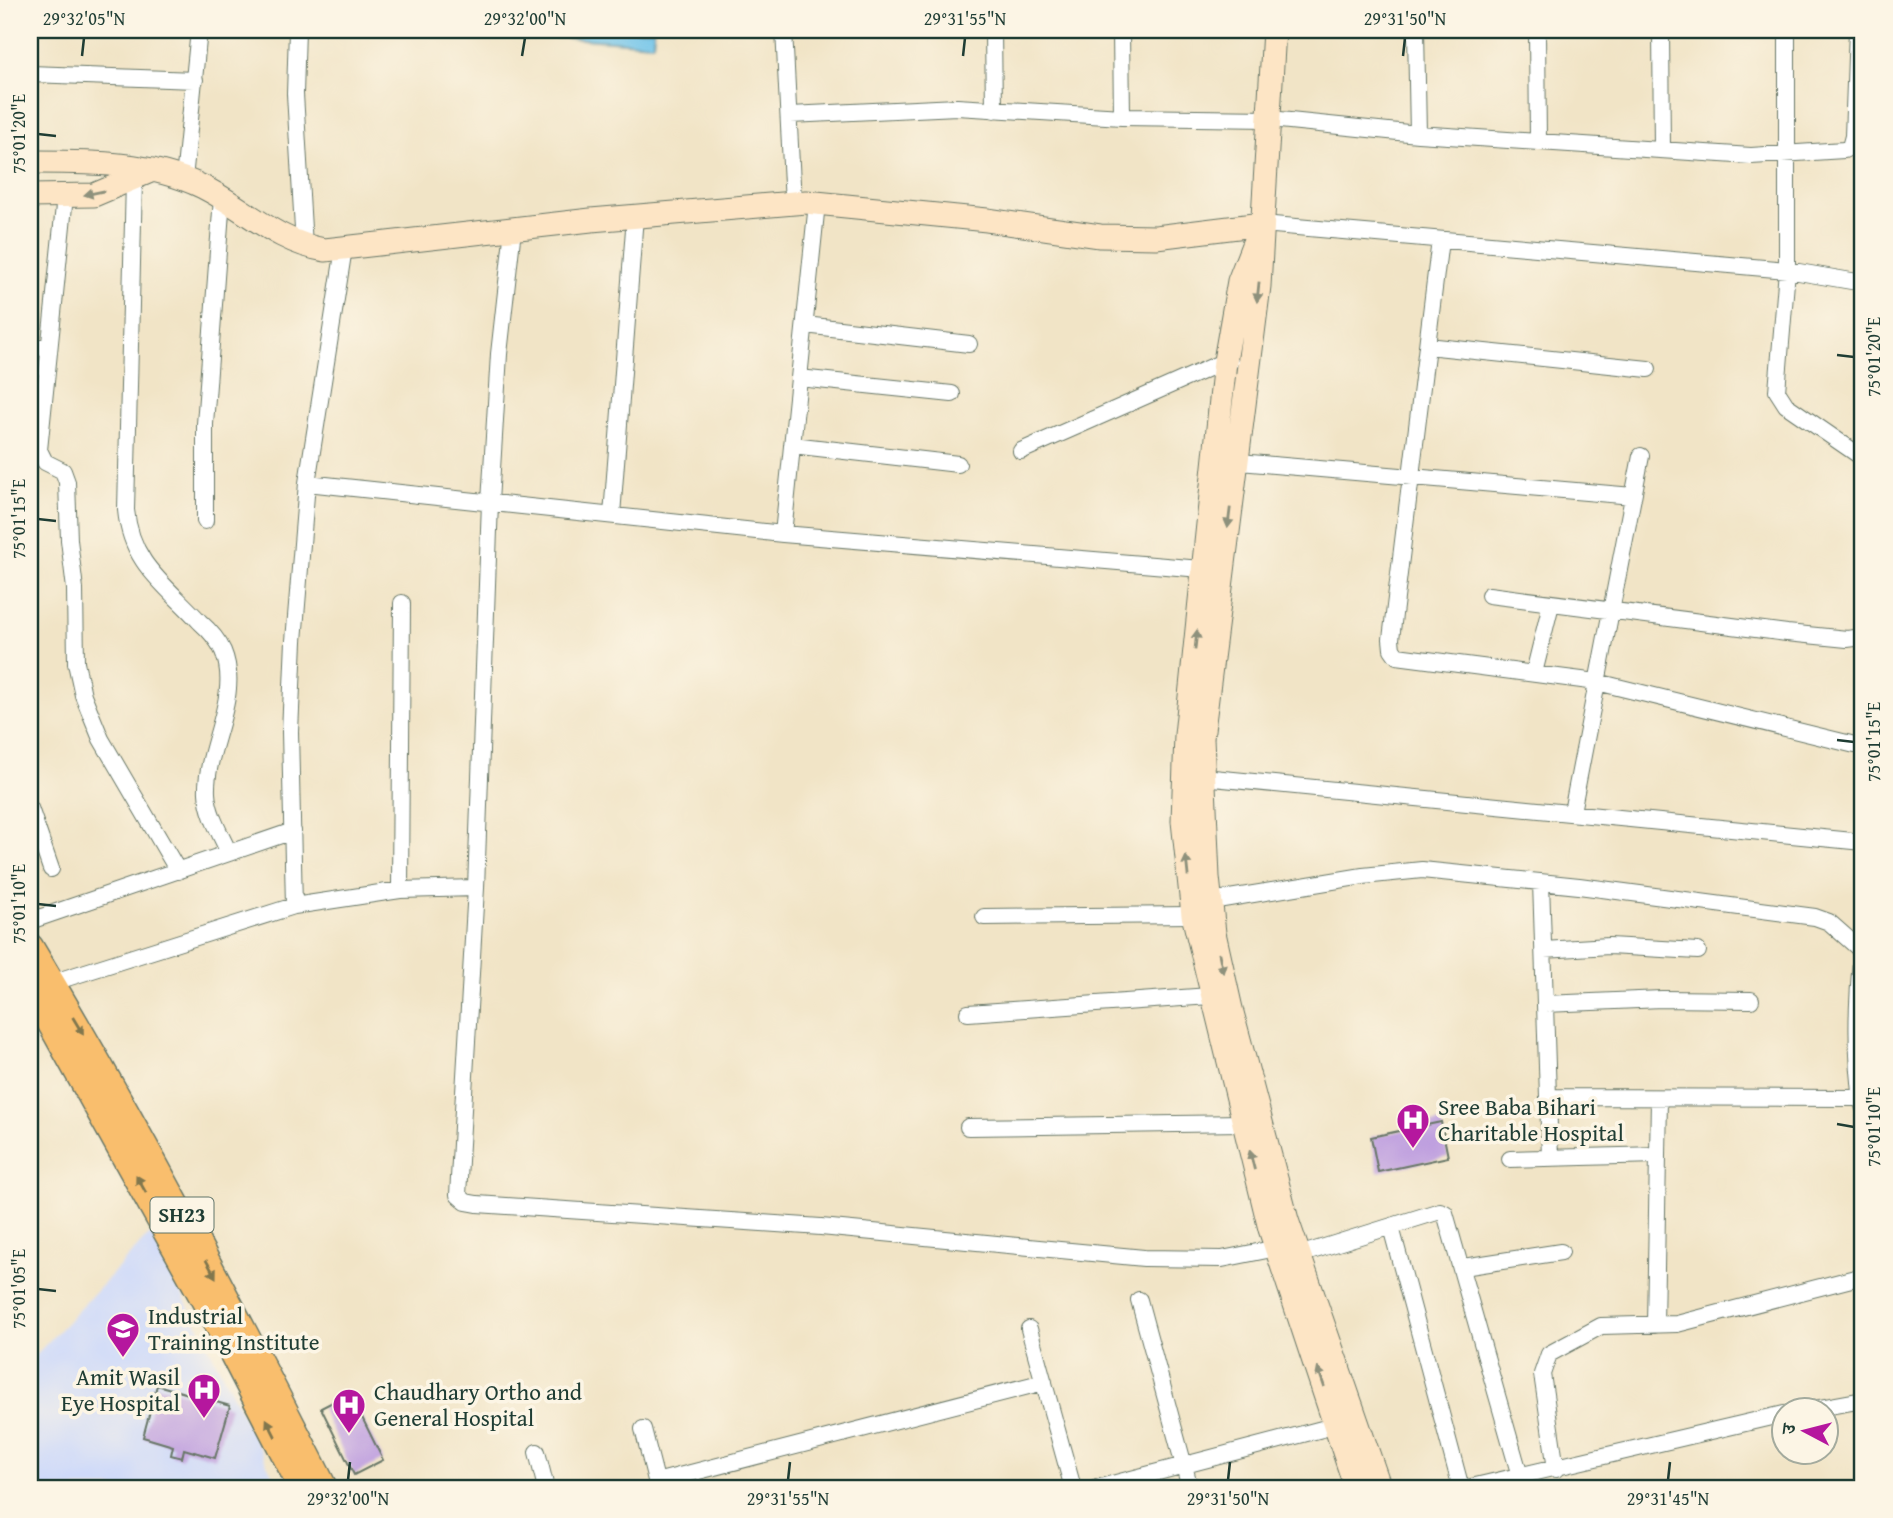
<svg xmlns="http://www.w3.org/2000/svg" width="1893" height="1518" font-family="'Gentium Book Plus','Noto Serif Devanagari',serif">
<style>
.built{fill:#cfdaf9}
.water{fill:#6dc3ea;stroke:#46808f;stroke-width:2}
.building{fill:#bd9ddf}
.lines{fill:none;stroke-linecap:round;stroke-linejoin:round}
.street-casing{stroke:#687767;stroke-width:18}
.secondary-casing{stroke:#687767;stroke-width:25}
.primary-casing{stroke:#687767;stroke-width:29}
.street{stroke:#fff;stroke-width:16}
.secondary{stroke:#fde5c5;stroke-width:23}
.primary{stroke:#f9be6d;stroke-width:26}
.oneway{fill:#8e917c}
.oneway2{fill:#81774e}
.ticks{fill:none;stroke:#1f3d34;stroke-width:2.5}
.labels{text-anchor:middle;stroke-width:7;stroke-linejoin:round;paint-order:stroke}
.shield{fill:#fcf5e5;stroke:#617469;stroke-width:2}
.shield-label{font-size:21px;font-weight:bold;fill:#1f3d34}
.poi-label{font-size:23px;fill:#1f3d34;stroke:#fcf5e5;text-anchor:start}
.neatline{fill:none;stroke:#1f3d34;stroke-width:2.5}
.ticks-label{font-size:18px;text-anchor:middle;fill:#1f3d34}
</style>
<rect width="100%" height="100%" fill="#fcf5e5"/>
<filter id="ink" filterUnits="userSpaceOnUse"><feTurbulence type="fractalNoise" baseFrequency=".0143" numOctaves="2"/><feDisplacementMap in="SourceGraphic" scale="14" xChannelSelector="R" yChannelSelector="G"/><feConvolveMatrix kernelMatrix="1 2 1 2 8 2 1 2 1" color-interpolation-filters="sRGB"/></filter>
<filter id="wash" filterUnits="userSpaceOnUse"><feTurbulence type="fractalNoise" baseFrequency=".00686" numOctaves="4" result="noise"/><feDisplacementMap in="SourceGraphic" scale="28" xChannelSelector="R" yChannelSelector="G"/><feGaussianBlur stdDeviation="1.57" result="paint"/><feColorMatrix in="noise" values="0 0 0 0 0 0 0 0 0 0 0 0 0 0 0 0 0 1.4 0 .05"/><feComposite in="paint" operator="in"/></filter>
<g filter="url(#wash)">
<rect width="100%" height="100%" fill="#f1e4c6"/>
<path class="built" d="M151 1233 234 1397 279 1488H30V1361Z"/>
<path class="water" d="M454 30H654L653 44Z"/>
<g id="blocks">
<path class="building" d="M1441 1122 1448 1157 1378 1172 1371 1137Z
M157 1385 230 1406 215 1458 184 1449 182 1458 171 1455 173 1446 143 1437Z
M350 1393 383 1460 354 1475 321 1408Z"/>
</g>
</g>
<g filter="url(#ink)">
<use href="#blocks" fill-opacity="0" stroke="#687767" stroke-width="2"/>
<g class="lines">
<defs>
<path id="street" d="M297 30 295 94 304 246
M784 30 793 203
M993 30 994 110
M1121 30 1122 117
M1416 30 1418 134
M1537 30 1538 142
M1661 30 1662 150
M1787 30V270L1777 391 1786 405 1863 458
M30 74 195 80
M790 115 957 107 1122 117 1270 119 1418 134 1751 156 1844 150 1850 147 1853 136 1857 30
M184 179 199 30
M134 180 126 510C131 564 165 584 200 622 209 630 218 640 223 651 242 696 205 748 207 793 208 814 221 835 229 853
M65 196 39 450 45 462 63 471 67 482 69 540 75 589 76 663 83 695 101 739 178 871
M1262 224 1787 270 1863 283
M513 229 499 354 490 502 476 888 458 1195 466 1202 477 1204 821 1227 1144 1258 1222 1259 1277 1248
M1440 240 1391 639 1392 649 1397 656 1597 682 1855 745
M805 325 969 344
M1427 346 1648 369
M30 347H49
M799 378 952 394
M792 445 958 464
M1021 451 1225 361 1230 362
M1228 461 1633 496
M307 483 783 534 1213 570
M612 515 635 216
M205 521V424L222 198
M783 534 817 203
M1489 595 1787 633 1847 639 1863 637
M1534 673 1551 604
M1203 777 1863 842
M30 808 51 869
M1572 812 1641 456
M1541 882 1550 1158
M400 890 402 603
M1211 901 1363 876 1422 870 1579 886 1815 917 1829 922 1863 952
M294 906 290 732 294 641 307 483 344 248
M984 917 1193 915
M30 921 293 831
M1544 950 1609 946 1698 951
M1862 952C1856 1005 1855 1054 1863 1106
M51 983 294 906 400 890 476 888
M1545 1004 1662 999 1751 1000
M968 1013 1210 996
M1548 1097 1862 1098
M968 1127 1243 1123
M1510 1159 1658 1155
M1391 1227 1461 1488
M1299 1255 1440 1211 1445 1213 1520 1476
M1463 1267 1561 1252
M1139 1300 1190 1488
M1655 1325 1659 1099
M1029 1329 1073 1488
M1808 1410 1863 1400
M643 1429 658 1488
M537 1452 546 1488
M1556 1469 1542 1374 1549 1354 1601 1326 1677 1324 1863 1276
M656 1482 1044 1382
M1097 1488 1345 1423
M1467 1488 1784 1414"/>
<path id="secondary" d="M1274 30 1259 286 1202 738 1208 877 1214 933 1231 1009 1287 1220 1380 1488
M30 162C87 162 150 161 203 187 245 208 276 242 325 250L591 220 806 202 987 220 1100 236 1156 237 1262 224
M30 196 94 195 153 170
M1255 240 1239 281 1225 361 1186 735 1183 821 1193 915 1270 1229 1356 1488"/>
<path id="primary" d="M30 947C136 1123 231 1305 324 1488
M30 986 216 1321 302 1488"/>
</defs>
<use href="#street" class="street-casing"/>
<use href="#secondary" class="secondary-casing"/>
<use href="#primary" class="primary-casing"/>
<use href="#street" class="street"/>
<use href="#secondary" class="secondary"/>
<use href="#primary" class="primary"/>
</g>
<defs><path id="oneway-solid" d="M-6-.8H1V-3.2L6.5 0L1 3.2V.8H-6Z" transform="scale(1.75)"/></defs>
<g class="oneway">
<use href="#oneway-solid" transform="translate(94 193) rotate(169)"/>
<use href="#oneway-solid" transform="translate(1258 292) rotate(96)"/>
<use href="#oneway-solid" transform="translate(1229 518) rotate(97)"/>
<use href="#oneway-solid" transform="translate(1196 640) rotate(-84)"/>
<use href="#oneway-solid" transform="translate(1187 866) rotate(-96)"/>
<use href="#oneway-solid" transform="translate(1221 963) rotate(78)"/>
<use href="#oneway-solid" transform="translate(1252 1160) rotate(-104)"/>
<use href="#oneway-solid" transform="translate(1321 1377) rotate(-109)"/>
</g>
<g class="oneway2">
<use href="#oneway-solid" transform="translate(78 1026) rotate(59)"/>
<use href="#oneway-solid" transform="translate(141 1184) rotate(-119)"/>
<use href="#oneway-solid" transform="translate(211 1269) rotate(61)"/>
<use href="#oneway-solid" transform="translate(271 1428) rotate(-117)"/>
</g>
</g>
<path class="ticks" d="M82 56 84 38M522 56 525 38M963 56 965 38M1403 56 1405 38M38 134 56 136M1837 355 1854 357M38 519 56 521M1837 740 1854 742M38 904 56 906M1837 1124 1854 1127M38 1289 56 1291M348 1480 350 1462M788 1480 790 1462M1228 1480 1230 1462M1668 1480 1670 1462"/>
<defs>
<symbol id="hospital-pin" viewBox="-11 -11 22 30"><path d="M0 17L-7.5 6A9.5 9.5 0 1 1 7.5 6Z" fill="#b5179e" stroke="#fcf5e5"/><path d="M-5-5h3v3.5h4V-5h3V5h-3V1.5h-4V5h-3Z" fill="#fff"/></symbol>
<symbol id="university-pin" viewBox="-11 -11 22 30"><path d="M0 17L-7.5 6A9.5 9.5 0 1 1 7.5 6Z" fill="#b5179e" stroke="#fcf5e5"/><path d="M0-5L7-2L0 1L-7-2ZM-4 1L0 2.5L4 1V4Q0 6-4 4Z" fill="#fff"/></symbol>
</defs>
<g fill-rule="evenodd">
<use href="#hospital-pin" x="1394" y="1101" width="38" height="52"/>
<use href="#university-pin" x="104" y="1310" width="38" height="52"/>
<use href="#hospital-pin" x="185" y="1371" width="38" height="52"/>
<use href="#hospital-pin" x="330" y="1386" width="38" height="52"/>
</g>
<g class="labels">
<rect class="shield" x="150.5" y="1197.5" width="63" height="35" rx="5"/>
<g class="shield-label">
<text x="182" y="1222">SH23</text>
</g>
<g class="poi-label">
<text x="1438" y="1115">Sree Baba Bihari<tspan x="1438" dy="26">Charitable Hospital</tspan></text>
<text x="148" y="1324">Industrial<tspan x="148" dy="26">Training Institute</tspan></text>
<text x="180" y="1385" text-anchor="end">Amit Wasil<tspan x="180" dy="26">Eye Hospital</tspan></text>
<text x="374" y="1400">Chaudhary Ortho and<tspan x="374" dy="26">General Hospital</tspan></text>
</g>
</g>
<rect width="1893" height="1518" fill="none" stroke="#fcf5e5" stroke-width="77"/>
<g transform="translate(1805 1431) rotate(277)"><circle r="33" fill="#fcf5e5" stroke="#a4ab9e" stroke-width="2"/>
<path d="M0-5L12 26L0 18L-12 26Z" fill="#b5179e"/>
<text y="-10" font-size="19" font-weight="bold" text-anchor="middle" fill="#1f3d34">उ</text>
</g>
<rect x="38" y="38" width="1816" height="1442" class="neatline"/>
<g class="ticks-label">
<text x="84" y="25">29°32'05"N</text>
<text x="525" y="25">29°32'00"N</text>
<text x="965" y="25">29°31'55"N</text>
<text x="1405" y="25">29°31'50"N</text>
<text transform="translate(19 134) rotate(-90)" y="6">75°01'20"E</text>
<text transform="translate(1874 357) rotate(-90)" y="6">75°01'20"E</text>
<text transform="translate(19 519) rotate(-90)" y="6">75°01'15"E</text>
<text transform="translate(1874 742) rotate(-90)" y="6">75°01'15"E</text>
<text transform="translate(19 904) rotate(-90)" y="6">75°01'10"E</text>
<text transform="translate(1874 1127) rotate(-90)" y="6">75°01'10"E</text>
<text transform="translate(19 1289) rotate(-90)" y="6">75°01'05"E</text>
<text x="348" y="1505">29°32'00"N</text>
<text x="788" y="1505">29°31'55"N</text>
<text x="1228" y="1505">29°31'50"N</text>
<text x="1668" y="1505">29°31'45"N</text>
</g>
</svg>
